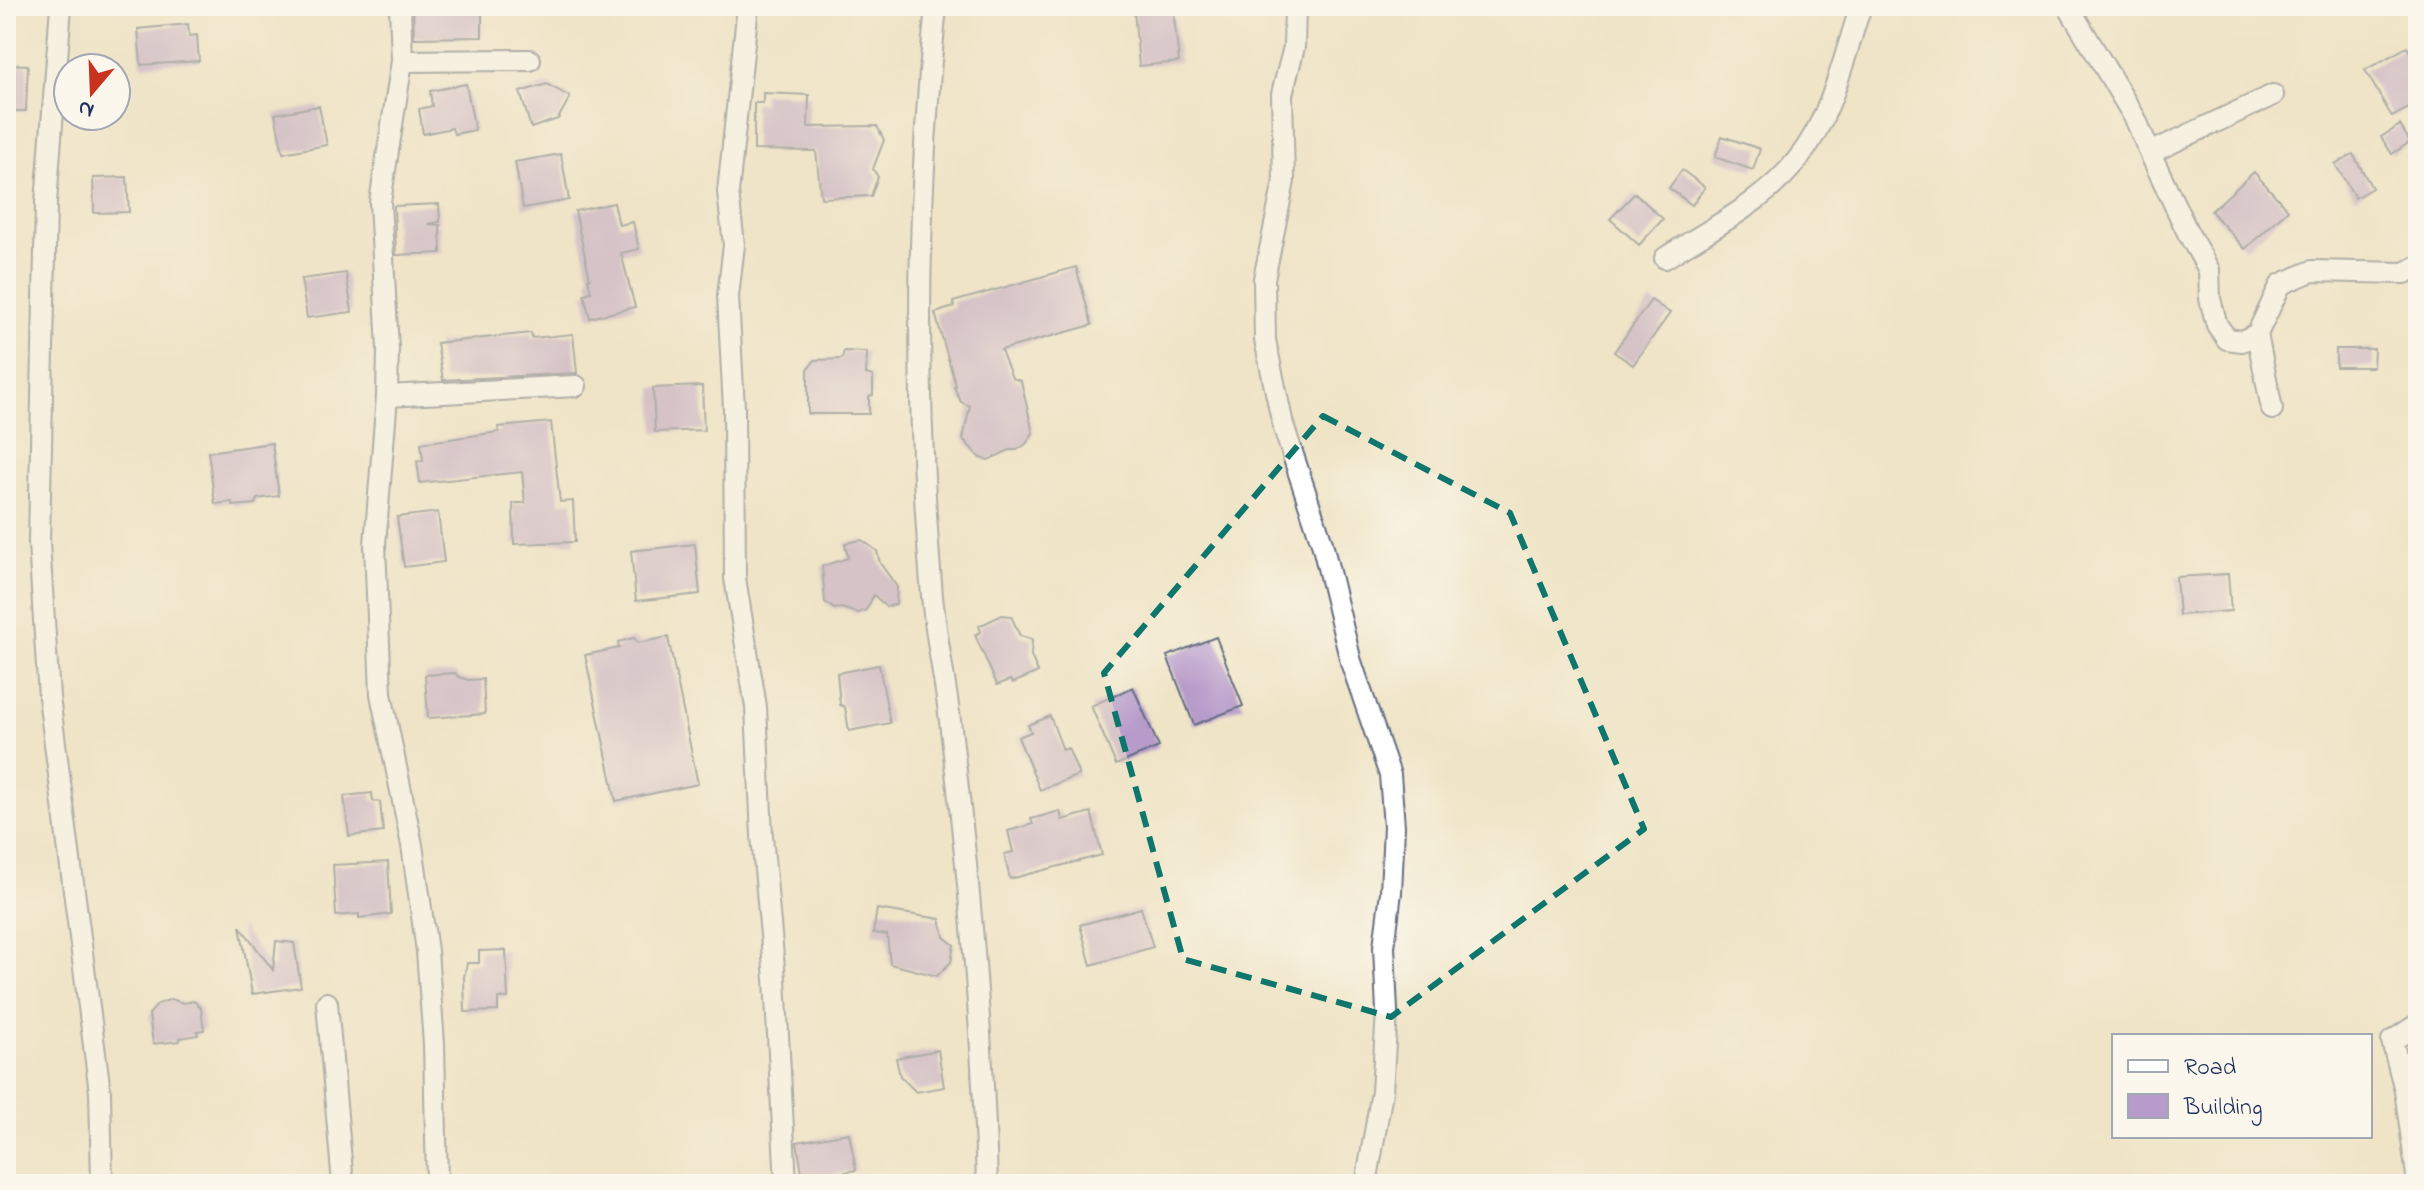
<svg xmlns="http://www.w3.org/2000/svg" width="2424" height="1190" font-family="'Indie Flower',sans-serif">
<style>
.building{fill:#b79bca}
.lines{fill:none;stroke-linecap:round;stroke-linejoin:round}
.minor-casing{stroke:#656e82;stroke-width:24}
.minor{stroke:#fff;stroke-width:20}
.marked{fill:none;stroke:#0f766e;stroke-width:6;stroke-dasharray:16 10;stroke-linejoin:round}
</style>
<rect width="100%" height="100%" fill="#fbf7ec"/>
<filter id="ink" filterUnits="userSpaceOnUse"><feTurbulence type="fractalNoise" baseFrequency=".0125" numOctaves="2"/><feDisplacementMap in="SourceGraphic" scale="16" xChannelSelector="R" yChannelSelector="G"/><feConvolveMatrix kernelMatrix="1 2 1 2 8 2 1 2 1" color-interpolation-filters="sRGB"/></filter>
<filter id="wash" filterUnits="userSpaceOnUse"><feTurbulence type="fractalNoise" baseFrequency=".006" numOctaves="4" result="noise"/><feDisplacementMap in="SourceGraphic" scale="32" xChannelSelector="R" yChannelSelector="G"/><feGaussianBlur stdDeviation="1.8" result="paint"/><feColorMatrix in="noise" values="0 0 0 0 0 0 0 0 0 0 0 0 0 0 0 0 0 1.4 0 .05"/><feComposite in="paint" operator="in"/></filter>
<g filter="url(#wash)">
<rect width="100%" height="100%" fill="#efe4c6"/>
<g id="blocks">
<path class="building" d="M413 6H482V37L414 38Z
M1173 7 1179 62 1139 66 1134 11Z
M188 24 189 36 197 35 199 61 141 65 138 29Z
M2407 47 2418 67V103L2392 117 2365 70Z
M6 64 28 65 26 111H6Z
M466 84 475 130 454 134 452 128 423 134 419 109 432 106 430 91Z
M547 84 570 97 558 119 531 128 520 92Z
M763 93 809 95 808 127 877 126 884 140 873 169 878 177 871 196 821 198 816 151 754 150V103H763Z
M319 106 327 145 283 153 275 114Z
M2400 125 2410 142 2392 154 2381 137Z
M1722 136 1760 149 1753 170 1715 157Z
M561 154 569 200 523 208 515 162Z
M2353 154 2372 188 2355 198 2335 164Z
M1682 170 1705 187 1692 205 1669 188Z
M2254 172 2288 210 2245 249 2211 211Z
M127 177 129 212 94 213 93 178Z
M1635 193 1663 219 1639 245 1610 219Z
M614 203 619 225 633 222 639 249 621 253 635 307 590 318 584 294 591 292 588 279H590L575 211Z
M439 204 440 222 428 224 440 225 441 253 396 255 394 206Z
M1076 267 1092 325 1001 350 1012 378 1021 381 1033 433 1026 444 1017 450H1010L988 460 980 458 963 439 970 406 961 402 954 387 956 386 935 313 954 307 953 302Z
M346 273 352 312 307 318 301 279Z
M1651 300 1670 313 1633 365 1614 352Z
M531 333 532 338 573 334 577 373 443 380 437 343Z
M2336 349H2374L2373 367H2336Z
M844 351 867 352 866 374 873 376V395L869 396V414H808V369L815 360 842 359Z
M702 386 704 430 655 432 653 388Z
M551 422 560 502 573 501 575 542 514 544 513 503H525L522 472 420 483 417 461H423L421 443 499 432 498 427Z
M272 443 279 496 257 499 255 504 233 506 232 502 215 504 208 452Z
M438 512 444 562 404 567 397 517Z
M862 540 877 551 880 563 897 587 896 604 886 607 874 595 866 610 858 613 841 608 834 609 825 602 822 566 848 558 845 543Z
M695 544 700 594 636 601 631 551Z
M2228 574 2231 611 2179 615 2176 577Z
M1002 615 1011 616 1020 636 1032 639 1031 656 1038 672 1013 683 1010 680 997 685 975 635 981 632 979 626Z
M668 637 698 784 616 801 585 655 619 648 618 642 634 638 638 643Z
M1216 637 1243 706 1194 725 1167 656Z
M879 665 890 723 849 731 845 707 840 705 837 673Z
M455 673 459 677 468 680 483 679 485 714 428 718 425 675Z
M1133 687 1159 747 1116 765 1091 706Z
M1050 716 1063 750 1068 748 1079 775 1040 790 1018 737 1031 732 1028 725Z
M372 793 373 801 380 802 383 832 349 836 344 796Z
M1060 811 1062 820 1091 812 1102 855 1010 879 1004 854 1013 852 1008 831 1033 824 1031 819Z
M388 862 391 914 359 918V914L336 916 333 865Z
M1141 908 1153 947 1091 965 1080 925Z
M877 909 940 919 944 937 954 945 951 962 937 976 890 964 887 935 873 933Z
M240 926 273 970 276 941 294 943 301 987 252 994Z
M506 950 508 998H498V1011L465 1012 464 977 467 963H479V951Z
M171 999 183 1003 194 1001 201 1008 204 1030 197 1031 198 1035 180 1038V1041L153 1044 149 1014 158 1004Z
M938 1050 944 1087 916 1092 900 1076 896 1058Z
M849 1133 856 1170 803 1180 797 1142Z"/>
</g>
</g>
<g filter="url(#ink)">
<use href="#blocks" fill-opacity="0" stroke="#656e82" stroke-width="2"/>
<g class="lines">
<defs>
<path id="minor" d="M61 6 46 203 39 543 49 697 100 1092 102 1184
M400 6 402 61 380 202 388 349 387 396 375 544 381 694 412 845 427 951 434 1044 437 1184
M748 6 728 192 734 245 728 296 734 409 735 578 756 707 762 836 775 979 786 1184
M936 6C916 202 915 399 932 596 936 638 945 679 950 721 969 875 983 1030 987 1184
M1295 6 1294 47 1282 94 1284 181 1264 279 1265 340 1283 425 1322 543 1351 662 1390 775 1394 826 1391 892 1384 947 1387 1011 1382 1092 1366 1184
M2068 6 2135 118 2150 153 2273 95
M402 61 530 60
M2150 153 2188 233 2209 270 2210 299 2217 325 2227 339 2242 341 2257 334
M1665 258C1710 229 1765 202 1798 159 1832 117 1844 56 1861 6
M387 396 576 386
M2272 409 2257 334 2281 284 2312 271 2405 273 2418 266
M327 1003 343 1184
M2418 1024 2392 1041 2405 1090 2418 1183"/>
</defs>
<use href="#minor" class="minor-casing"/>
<use href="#minor" class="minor"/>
</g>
</g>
<path d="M0 0H2424V1190H0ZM1323 416 1510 513 1644 829 1391 1017 1183 959 1104 673Z" fill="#efe4c6" fill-opacity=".55" fill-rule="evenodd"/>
<path class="marked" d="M1323 416 1510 513 1644 829 1391 1017 1183 959 1104 673Z"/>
<rect width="2424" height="1190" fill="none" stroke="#fbf7ec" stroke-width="32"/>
<rect x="2112" y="1034" width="260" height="104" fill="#fbf7ec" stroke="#a1a7b3" stroke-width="2"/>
<rect x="2128" y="1060" width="40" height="12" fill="#ffffff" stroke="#a1a7b3" stroke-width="2"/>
<text x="2184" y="1074" font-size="24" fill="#1b2f5e">Road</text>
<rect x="2128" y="1094" width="40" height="24" fill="#b79bca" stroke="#a1a7b3" stroke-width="2"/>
<text x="2184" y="1114" font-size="24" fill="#1b2f5e">Building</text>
<g transform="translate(92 92) rotate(199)"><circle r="38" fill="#fbf7ec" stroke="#a1a7b3" stroke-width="2"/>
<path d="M0-6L14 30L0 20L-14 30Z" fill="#c8321e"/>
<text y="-12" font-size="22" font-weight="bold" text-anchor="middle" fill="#1b2f5e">N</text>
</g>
</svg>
